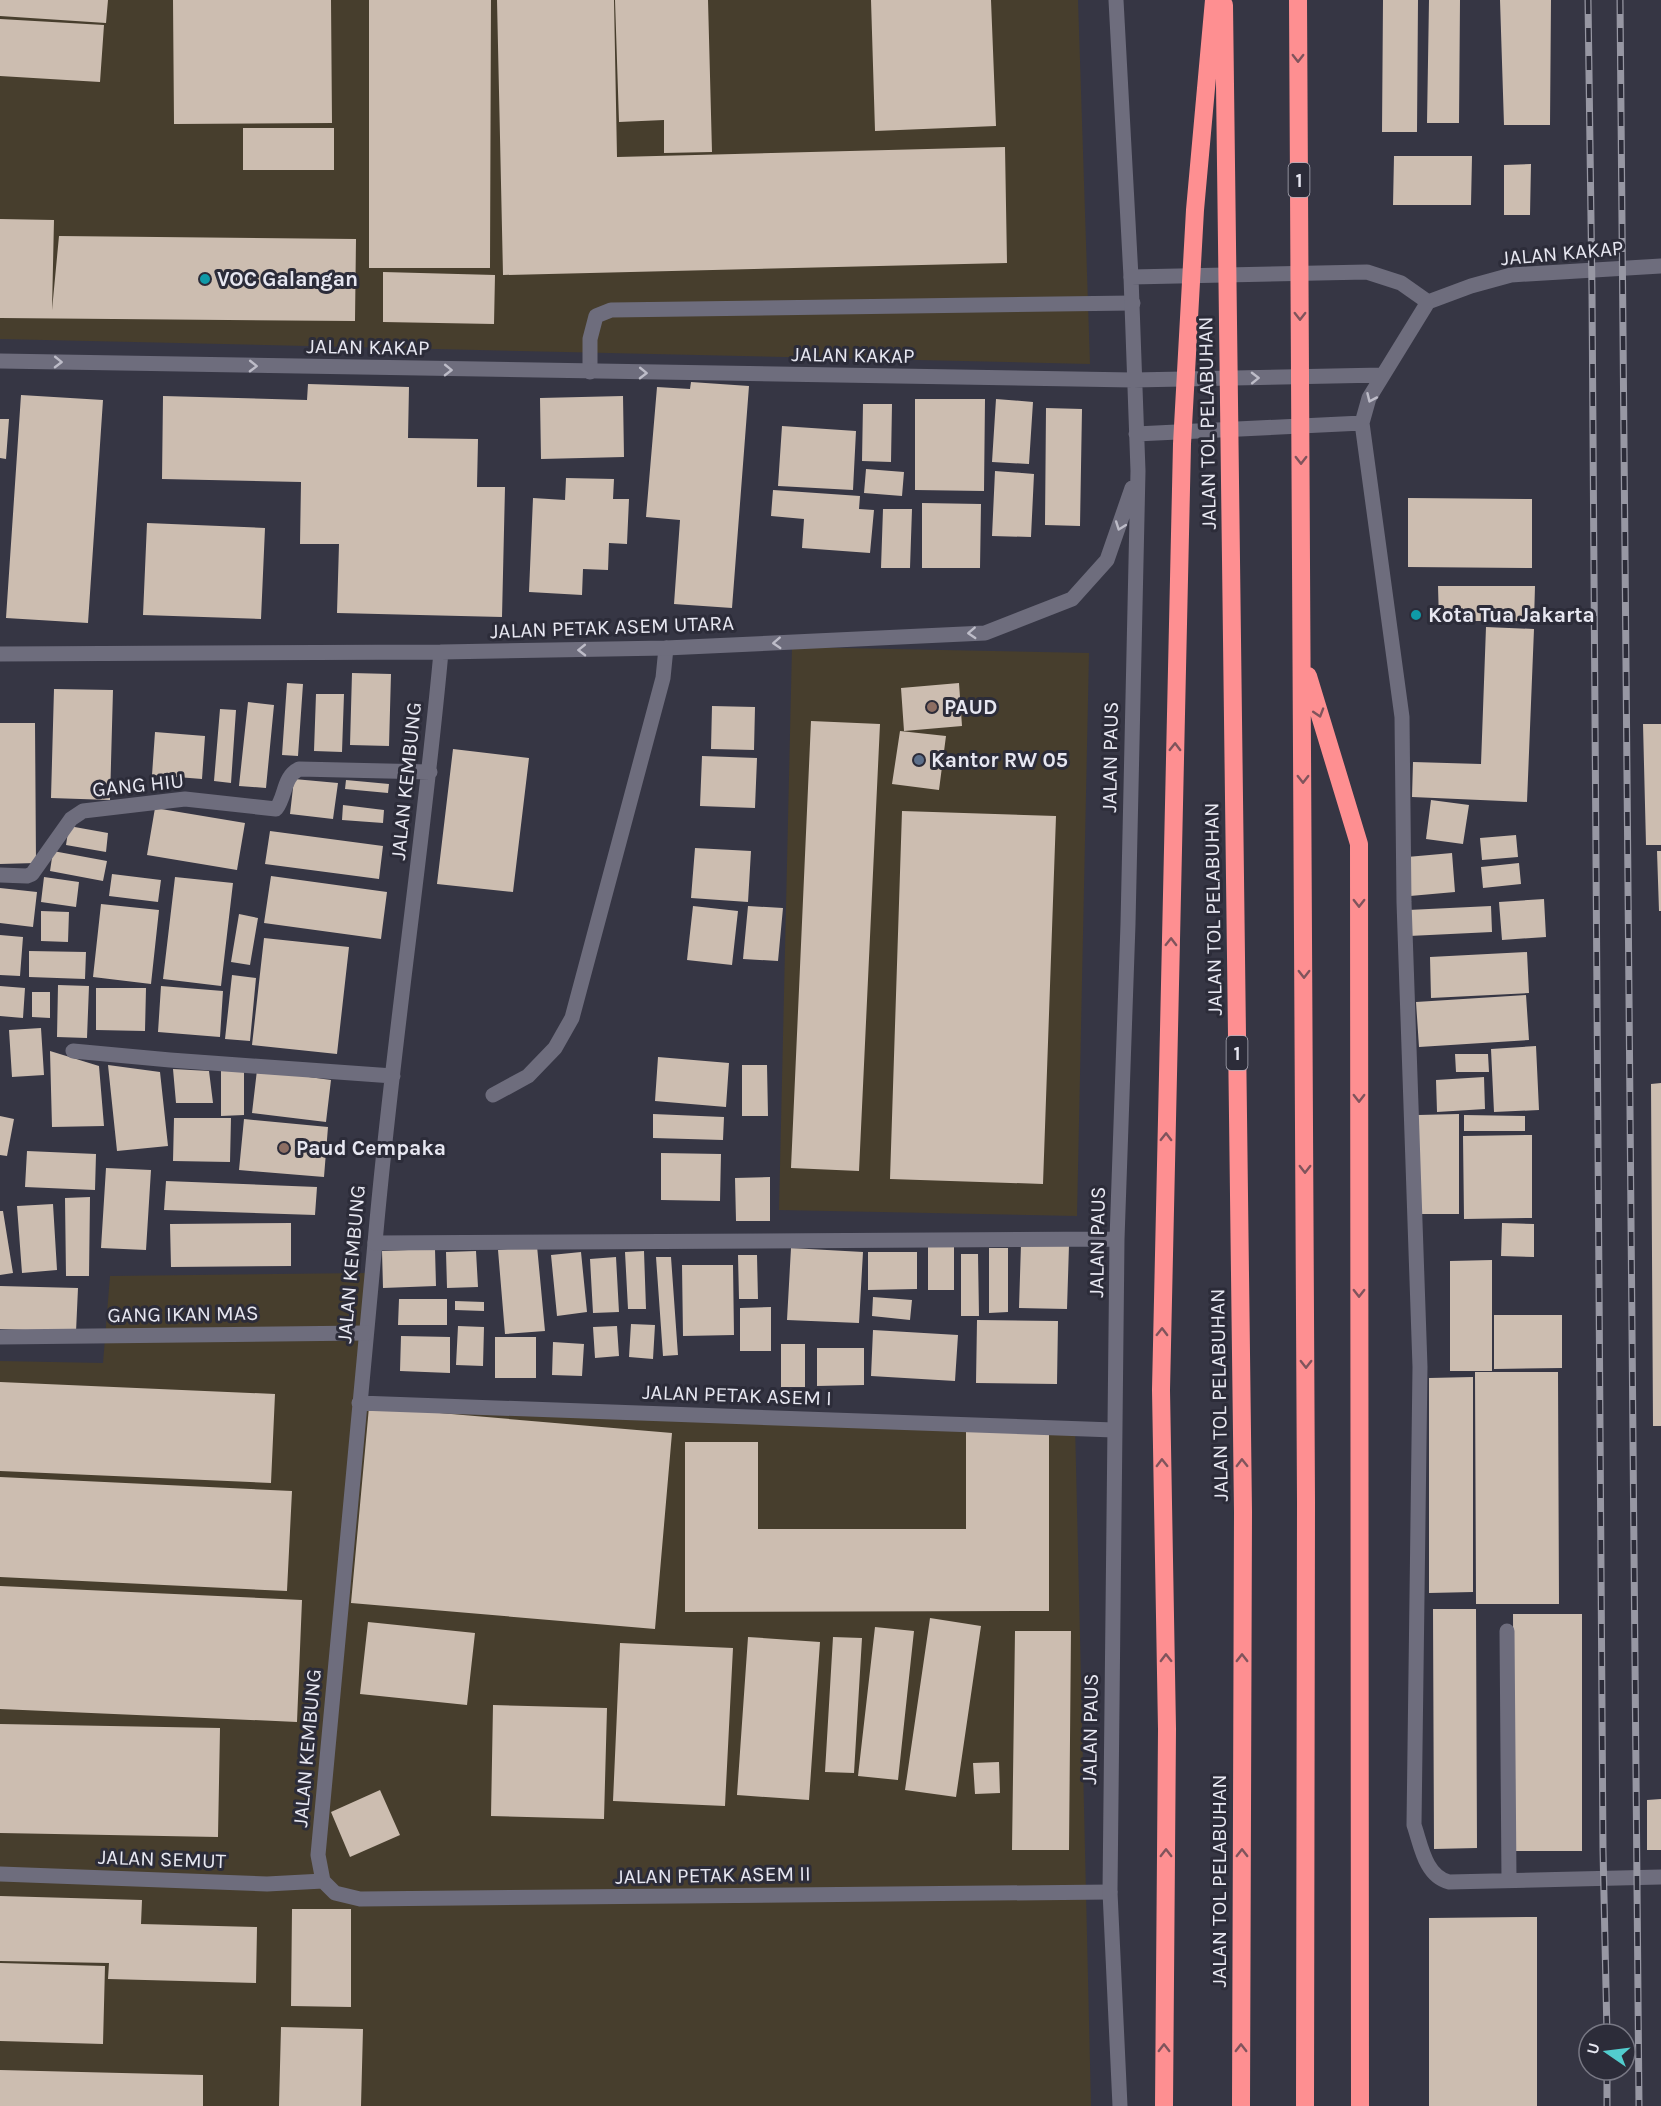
<svg xmlns="http://www.w3.org/2000/svg" width="1661" height="2106" font-family="Karla,sans-serif">
<style>
.industrial{fill:#473e2d}
.building{fill:#ccbdb0}
.lines{fill:none;stroke-linecap:round;stroke-linejoin:round}
.lane{stroke:#6e6d7d;stroke-width:15}
.street{stroke:#6e6d7d;stroke-width:15}
.highway{stroke:#fe8f91;stroke-width:18}
.rail-casing{stroke:#9797a3;stroke-width:7}
.rail{stroke:#2c2c39;stroke-width:4.5;stroke-dasharray:14;stroke-linecap:butt}
.oneway{stroke:#80545c}
.oneway2{stroke:#bdbcc8}
.culture-dot{fill:#0f9aa8;stroke:#2c2c39;stroke-width:2}
.education-dot{fill:#8d6e63;stroke:#2c2c39;stroke-width:2}
.service-dot{fill:#5c6f8a;stroke:#2c2c39;stroke-width:2}
.labels{text-anchor:middle;stroke-width:6;stroke-linejoin:round;paint-order:stroke}
.shield{fill:#2c2c39;stroke:#afafba;stroke-width:1.5}
.shield-label{font-size:20px;font-weight:bold;fill:#e7e7f1}
.street-label{font-size:21px;fill:#e7e7f1;stroke:#2c2c39}
.poi-label{font-size:21px;font-weight:bold;fill:#e7e7f1;stroke:#2c2c39;text-anchor:start}
</style>
<rect width="100%" height="100%" fill="#363644"/>
<path class="industrial" d="M0 0H1078L1090 364 0 339Z
M792 647 1089 653 1077 1216 779 1210Z
M367 1273 365 1404 1075 1424 1091 2106H0V1361L103 1363 110 1276Z"/>
<path class="building" d="M0 0H108L106 23 0 16Z
M173 0H331L332 123 174 124Z
M369 0H491L490 268H369Z
M497 0H614L617 157 1005 147 1007 263 503 275Z
M615 0H708L712 152 664 153V120L619 122Z
M871 0H991L996 126 875 131Z
M1383 0H1418L1417 132H1382Z
M1429 0H1460L1459 123H1427Z
M1500 0H1551L1550 125H1504Z
M0 19 104 25 100 82 0 76Z
M243 128H334V170H243Z
M1394 156H1472L1471 205H1393Z
M1531 164 1530 215H1504V165Z
M0 219 54 220 52 310 59 236 356 239 355 321 0 318Z
M383 272 495 275 494 324 383 322Z
M691 382 749 386 732 608 674 604 680 520 646 517 657 387 690 389Z
M308 384 409 387 408 438 478 439 477 487H505L502 617 337 613 339 544H300L301 482 162 479 163 396 307 400Z
M21 395 103 400 88 623 6 618Z
M623 396 624 457 541 459 540 398Z
M915 399H985L984 491 915 490Z
M996 399 1033 402 1029 464 992 462Z
M863 404H892L891 462 862 461Z
M1046 408 1082 409 1080 526 1045 525Z
M0 419H9L6 459 0 458Z
M782 426 856 431 853 490 778 486Z
M866 469 904 472 902 496 864 493Z
M995 471 1034 474 1031 537 992 536Z
M566 478 614 479 613 499H629L627 544 609 543 608 570 583 569 582 595 529 592 533 498 565 500Z
M773 490 860 496 859 509 874 510 870 553 802 548 804 519 771 516Z
M1408 498 1532 499V568L1408 567Z
M922 503 981 504 980 568H922Z
M883 509H912L910 568H881Z
M147 523 265 528 261 619 143 615Z
M1438 586H1535L1534 621H1439Z
M1486 627 1534 629 1527 802 1412 797 1413 762 1481 764Z
M352 673 391 674 389 746 350 745Z
M287 683 303 684 298 756 282 755Z
M959 683 962 726 904 731 901 688Z
M54 689 113 690 110 800 51 798Z
M316 694H344L342 752 314 751Z
M248 702 274 705 266 788 239 786Z
M712 706 755 707 754 750 711 749Z
M220 709 236 710 231 783 214 781Z
M811 721 880 724 859 1171 791 1168Z
M0 723H35L36 863 0 864Z
M1643 724H1661V845H1646Z
M900 731 946 736 939 790 892 784Z
M155 732 205 736 202 779 152 775Z
M453 749 529 758 513 892 437 884Z
M702 756 757 758 755 808 700 806Z
M294 779 338 783 333 819 290 814Z
M346 780 389 784 388 793 345 789Z
M1431 800 1469 805 1463 844 1426 839Z
M343 805 384 810 383 823 342 820Z
M155 808 245 823 237 870 147 855Z
M902 811 1056 816 1043 1184 890 1179Z
M69 826 108 833 106 852 66 845Z
M270 831 383 846 379 879 265 864Z
M1516 835 1518 857 1482 860 1480 838Z
M695 848 751 851 748 902 691 898Z
M53 851 107 861 103 881 50 871Z
M1657 851H1661V911H1659Z
M1452 853 1455 892 1410 896 1407 857Z
M1519 863 1521 884 1483 888 1481 867Z
M112 874 161 880 158 902 109 896Z
M271 876 387 892 381 939 264 923Z
M44 877 79 882 76 907 41 902Z
M175 877 233 883 221 986 163 979Z
M0 888 37 892 33 927 0 923Z
M1544 899 1546 937 1502 940 1499 902Z
M101 904 159 910 151 984 93 977Z
M693 906 738 911 732 965 687 960Z
M748 906 783 908 778 961 743 959Z
M1491 906 1492 932 1409 936 1408 910Z
M41 911 69 912 68 942 41 941Z
M239 914 258 918 250 965 231 962Z
M0 935 23 937 20 976 0 975Z
M264 938 349 947 337 1054 252 1045Z
M29 951 86 952 85 979 29 977Z
M1527 952 1529 993 1431 998 1430 957Z
M232 975 256 978 250 1041 225 1039Z
M58 985 89 986 87 1038 57 1037Z
M0 986 25 988 23 1018 0 1016Z
M161 986 223 991 220 1037 158 1032Z
M96 988H146L145 1031 96 1030Z
M32 992H50V1018L32 1017Z
M1526 995 1529 1040 1419 1047 1416 1002Z
M41 1028 44 1075 12 1077 9 1030Z
M1536 1046 1539 1110 1494 1112 1491 1049Z
M50 1051 99 1066 104 1126 52 1127Z
M1455 1054H1488L1489 1072H1456Z
M658 1057 729 1063 726 1107 655 1101Z
M108 1065 160 1072 168 1146 117 1151Z
M742 1065H767L768 1116H742Z
M173 1069 209 1071 213 1103H176Z
M221 1069H244V1115L221 1116Z
M257 1070 331 1080 326 1122 252 1113Z
M1484 1077 1485 1109 1437 1112 1436 1080Z
M1661 1083V1426H1653L1651 1084Z
M653 1114 724 1117 723 1140 653 1138Z
M1459 1114V1214H1418V1115Z
M1464 1115 1525 1116V1131H1464Z
M0 1116 14 1119 7 1156 0 1155Z
M174 1118H231L230 1162 173 1161Z
M244 1119 328 1127 324 1177 239 1170Z
M1532 1135V1218L1464 1219 1463 1136Z
M27 1151 96 1154 95 1190 25 1187Z
M661 1153 721 1154 720 1201 661 1200Z
M106 1168 151 1170 146 1250 101 1248Z
M770 1177V1221H736L735 1178Z
M166 1181 317 1187 315 1215 164 1210Z
M90 1197 89 1276H66L65 1198Z
M53 1204 57 1270 22 1273 17 1206Z
M0 1211H3L13 1273 0 1275Z
M291 1223V1266L171 1267 170 1224Z
M1502 1223 1534 1224V1257L1501 1256Z
M1021 1244 1069 1245 1067 1309 1019 1308Z
M537 1246 545 1331 505 1334 498 1250Z
M928 1246H954V1290H928Z
M791 1248 863 1252 859 1323 787 1320Z
M989 1248H1008V1312L989 1313Z
M435 1249 436 1286 383 1288 382 1251Z
M476 1251 478 1287 447 1288 446 1252Z
M644 1251 646 1309H628L625 1252Z
M581 1252 587 1312 557 1316 551 1255Z
M868 1252H917V1289L868 1290Z
M961 1254H978L979 1316H961Z
M738 1255H757L758 1299H739Z
M616 1257 619 1312 593 1313 590 1259Z
M656 1257H671L678 1355 663 1356Z
M1492 1260V1371H1450V1261Z
M682 1265H733L734 1335 683 1336Z
M0 1286 78 1288 76 1332 0 1329Z
M873 1297 912 1300 910 1320 872 1316Z
M399 1299H447V1325H398Z
M455 1301 484 1302V1311L455 1310Z
M771 1307V1351H740V1308Z
M1494 1315H1562V1368L1494 1369Z
M977 1320 1058 1321 1057 1384 976 1383Z
M631 1324 655 1325 653 1359 629 1357Z
M458 1326 484 1327 483 1366 456 1365Z
M617 1326 619 1356 595 1358 593 1327Z
M873 1330 958 1335 955 1381 871 1376Z
M401 1336 450 1337V1373L400 1371Z
M495 1337H536V1378H495Z
M553 1342 584 1344 582 1376 552 1375Z
M781 1344H805V1387H781Z
M817 1348H864V1385L817 1386Z
M1475 1372H1558L1559 1604H1476Z
M1473 1377V1592L1429 1593V1378Z
M0 1382 275 1394 271 1483 0 1471Z
M369 1407 672 1433 655 1629 351 1603Z
M966 1429H1049V1611L685 1612V1442H758V1529H966Z
M0 1477 292 1491 287 1591 0 1577Z
M0 1586 302 1600 297 1722 0 1709Z
M1433 1609H1476L1477 1848 1434 1849Z
M1513 1614H1582V1851H1514Z
M930 1618 981 1626 956 1797 905 1790Z
M368 1622 475 1633 467 1705 360 1694Z
M875 1627 914 1631 898 1780 858 1776Z
M1015 1631H1071L1069 1850H1012Z
M748 1637 820 1642 809 1800 737 1795Z
M833 1637 862 1638 854 1773 825 1772Z
M620 1643 733 1648 725 1806 613 1801Z
M493 1705 607 1708 604 1819 491 1816Z
M0 1724 220 1728 218 1837 0 1833Z
M999 1762 1000 1793 975 1794 973 1763Z
M380 1790 400 1835 350 1857 331 1812Z
M1661 1799V1850H1647V1800Z
M0 1896 142 1900 141 1924 257 1927 256 1983 108 1979 109 1963 0 1961Z
M292 1909H351V2007L291 2006Z
M1537 1917V2106H1429V1918Z
M0 1963 105 1966 103 2044 0 2041Z
M281 2027 363 2029 361 2106H279Z
M0 2070 203 2075V2106H0Z"/>
<g class="lines">
<path class="lane" d="M1116 0 1131 277
M590 372V339L596 316 611 310 1133 303
M493 1095 528 1076 555 1048 572 1018 663 678 666 648
M359 1403 1114 1430
M0 1874 267 1884 323 1881
M323 1881 335 1893 360 1899 1110 1892
M323 1881 318 1855 375 1243"/>
<path class="street" d="M1661 266 1511 275 1471 286 1428 302 1369 398 1362 423 1402 717 1404 902 1420 1367 1414 1825C1421 1845 1425 1876 1449 1882L1661 1877
M0 361 1133 380 1383 375
M1136 434 1362 423
M441 652C423 849 392 1046 375 1243L1117 1239
M0 654 441 652 666 648 985 633 1072 599 1107 560 1132 488
M0 875 27 876 32 874 71 819 83 811 185 799 276 809C286 796 283 777 299 769L430 772
M73 1051 170 1060 393 1076
M0 1337 366 1333
M1507 1631 1509 1880
M1120 2106 1110 1892 1117 1239 1128 924 1138 471 1131 277 1367 272 1401 283 1428 302"/>
<path class="highway" d="M1298 0 1306 1502 1305 2106
M1224 5 1243 1512 1241 2106
M1308 676 1359 844 1360 2106
M1164 2106 1167 1729 1161 1390 1182 444 1195 210 1214 0"/>
<defs>
<path id="rail" d="M1588 0 1592 292 1603 1850 1607 2034
M1620 0 1639 2106
M1607 2070V2106"/>
</defs>
<use href="#rail" class="rail-casing"/>
<use href="#rail" class="rail"/>
</g>
<defs><path id="oneway-chevron" d="M-2-3.5L2.5 0L-2 3.5" fill="none" stroke-width="1.6" stroke-linecap="round" stroke-linejoin="round" transform="scale(1.5)"/></defs>
<g class="oneway">
<use href="#oneway-chevron" transform="translate(1298 58) rotate(90)"/>
<use href="#oneway-chevron" transform="translate(1300 316) rotate(90)"/>
<use href="#oneway-chevron" transform="translate(1301 460) rotate(90)"/>
<use href="#oneway-chevron" transform="translate(1319 713) rotate(73)"/>
<use href="#oneway-chevron" transform="translate(1175 747) rotate(-89)"/>
<use href="#oneway-chevron" transform="translate(1303 779) rotate(90)"/>
<use href="#oneway-chevron" transform="translate(1359 903) rotate(90)"/>
<use href="#oneway-chevron" transform="translate(1171 942) rotate(-89)"/>
<use href="#oneway-chevron" transform="translate(1304 974) rotate(90)"/>
<use href="#oneway-chevron" transform="translate(1359 1098) rotate(90)"/>
<use href="#oneway-chevron" transform="translate(1166 1137) rotate(-89)"/>
<use href="#oneway-chevron" transform="translate(1305 1169) rotate(90)"/>
<use href="#oneway-chevron" transform="translate(1359 1293) rotate(90)"/>
<use href="#oneway-chevron" transform="translate(1162 1332) rotate(-89)"/>
<use href="#oneway-chevron" transform="translate(1306 1364) rotate(90)"/>
<use href="#oneway-chevron" transform="translate(1162 1463) rotate(-91)"/>
<use href="#oneway-chevron" transform="translate(1242 1463) rotate(-91)"/>
<use href="#oneway-chevron" transform="translate(1166 1658) rotate(-91)"/>
<use href="#oneway-chevron" transform="translate(1242 1658) rotate(-90)"/>
<use href="#oneway-chevron" transform="translate(1166 1853) rotate(-90)"/>
<use href="#oneway-chevron" transform="translate(1242 1853) rotate(-90)"/>
<use href="#oneway-chevron" transform="translate(1164 2048) rotate(-90)"/>
<use href="#oneway-chevron" transform="translate(1241 2048) rotate(-90)"/>
</g>
<g class="oneway2">
<use href="#oneway-chevron" transform="translate(58 362) rotate(1)"/>
<use href="#oneway-chevron" transform="translate(253 366) rotate(1)"/>
<use href="#oneway-chevron" transform="translate(448 370) rotate(1)"/>
<use href="#oneway-chevron" transform="translate(643 373) rotate(1)"/>
<use href="#oneway-chevron" transform="translate(1255 378) rotate(-1)"/>
<use href="#oneway-chevron" transform="translate(1371 398) rotate(114)"/>
<use href="#oneway-chevron" transform="translate(1120 526) rotate(110)"/>
<use href="#oneway-chevron" transform="translate(972 633) rotate(177)"/>
<use href="#oneway-chevron" transform="translate(777 643) rotate(177)"/>
<use href="#oneway-chevron" transform="translate(582 650) rotate(179)"/>
</g>
<g class="culture-dot">
<circle cx="205" cy="279" r="6"/>
<circle cx="1416" cy="615" r="6"/>
</g>
<g class="education-dot">
<circle cx="932" cy="707" r="6"/>
<circle cx="284" cy="1148" r="6"/>
</g>
<circle class="service-dot" cx="919" cy="760" r="6"/>
<g class="labels">
<g class="shield">
<rect x="1288.5" y="163" width="21" height="34" rx="4.5"/>
<rect x="1226.5" y="1036" width="21" height="34" rx="4.5"/>
</g>
<g class="shield-label">
<text x="1299" y="187">1</text>
<text x="1237" y="1060">1</text>
</g>
<g class="street-label">
<text transform="translate(1562 253) rotate(-5)" y="7">JALAN KAKAP</text>
<text transform="translate(368 347) rotate(1)" y="7">JALAN KAKAP</text>
<text transform="translate(853 355) rotate(1)" y="7">JALAN KAKAP</text>
<text transform="translate(1207 423) rotate(-91)" y="7">JALAN TOL PELABUHAN</text>
<text transform="translate(612 627) rotate(-2)" y="7">JALAN PETAK ASEM UTARA</text>
<text transform="translate(1110 757) rotate(-89)" y="7">JALAN PAUS</text>
<text transform="translate(406 781) rotate(-84)" y="7">JALAN KEMBUNG</text>
<text transform="translate(138 785) rotate(-6)" y="7">GANG HIU</text>
<text transform="translate(1213 909) rotate(-91)" y="7">JALAN TOL PELABUHAN</text>
<text transform="translate(1097 1242) rotate(-89)" y="7">JALAN PAUS</text>
<text transform="translate(351 1264) rotate(-85)" y="7">JALAN KEMBUNG</text>
<text transform="translate(183 1314) rotate(-1)" y="7">GANG IKAN MAS</text>
<text transform="translate(737 1395) rotate(2)" y="7">JALAN PETAK ASEM I</text>
<text transform="translate(1219 1395) rotate(-91)" y="7">JALAN TOL PELABUHAN</text>
<text transform="translate(1090 1729) rotate(-89)" y="7">JALAN PAUS</text>
<text transform="translate(307 1748) rotate(-85)" y="7">JALAN KEMBUNG</text>
<text transform="translate(162 1859) rotate(2)" y="7">JALAN SEMUT</text>
<text transform="translate(713 1875) rotate(-1)" y="7">JALAN PETAK ASEM II</text>
<text transform="translate(1219 1881) rotate(-90)" y="7">JALAN TOL PELABUHAN</text>
</g>
<g class="poi-label">
<text x="217" y="286">VOC Galangan</text>
<text x="1428" y="622">Kota Tua Jakarta</text>
<text x="944" y="714">PAUD</text>
<text x="931" y="767">Kantor RW 05</text>
<text x="296" y="1155">Paud Cempaka</text>
</g>
</g>
<g transform="translate(1607 2052) rotate(284)"><circle r="28" fill="#2c2c39" stroke="#777783" stroke-width="1.5"/>
<path d="M0-4.5L10 22L0 15L-10 22Z" fill="#52cdce"/>
<text y="-9" font-size="16" font-weight="bold" text-anchor="middle" fill="#e7e7f1">U</text>
</g>
</svg>
